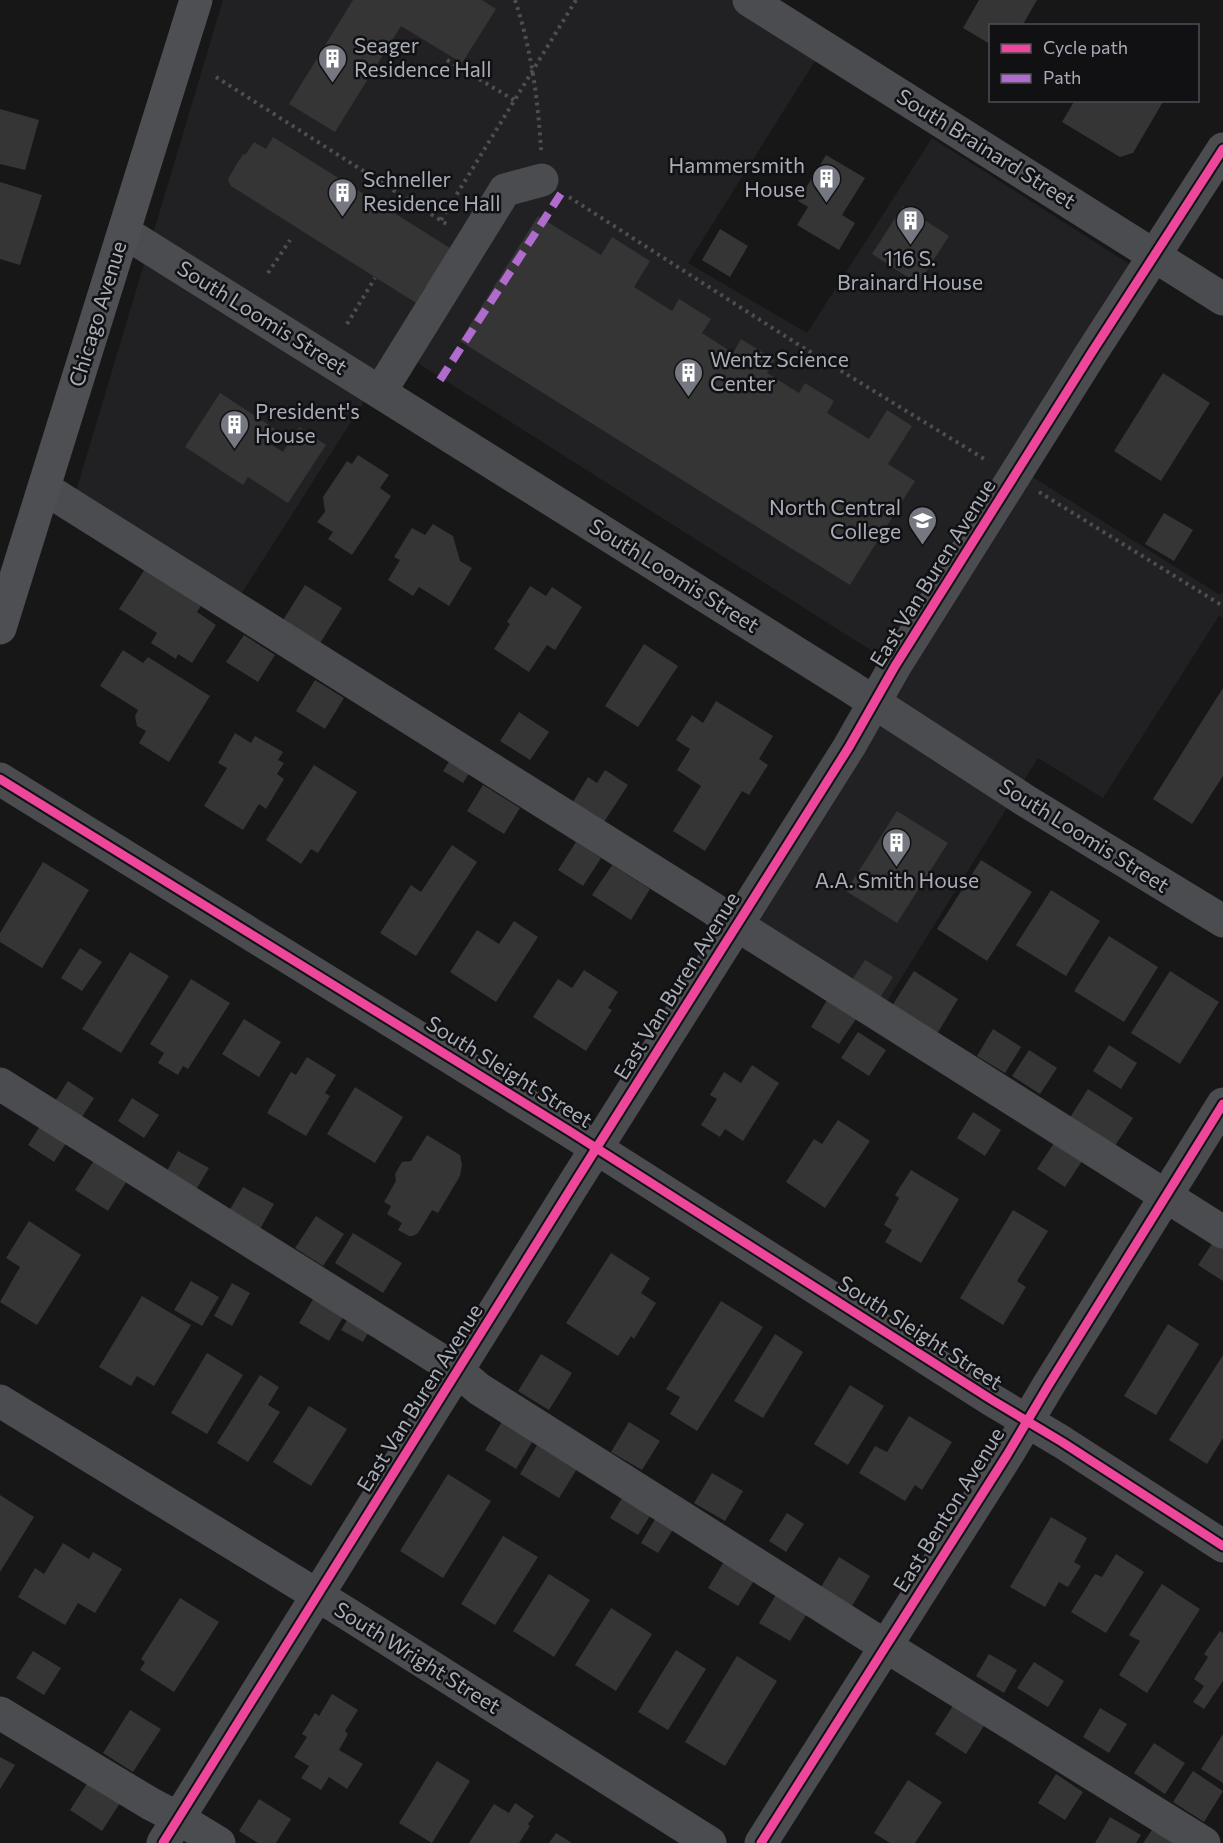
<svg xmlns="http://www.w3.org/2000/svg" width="1223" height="1843" font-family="Commissioner,sans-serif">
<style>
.built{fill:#212123}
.building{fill:#353536}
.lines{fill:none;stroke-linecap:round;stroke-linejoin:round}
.path{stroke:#4d4e52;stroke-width:4;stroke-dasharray:3 4.5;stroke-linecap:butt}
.minor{stroke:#4b4c50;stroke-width:33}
.major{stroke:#4d4f52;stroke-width:33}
.quiet{stroke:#b06ccc;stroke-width:8;stroke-dasharray:15 8;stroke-linecap:butt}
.cycleway-casing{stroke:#111113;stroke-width:13}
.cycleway{stroke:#ed469a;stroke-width:9}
.labels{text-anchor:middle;stroke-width:5;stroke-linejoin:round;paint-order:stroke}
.poi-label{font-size:21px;fill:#a8adb8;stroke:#111113;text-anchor:start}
.street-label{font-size:21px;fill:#a8adb8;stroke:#111113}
</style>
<rect width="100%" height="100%" fill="#171717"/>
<path class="built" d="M223 0H733L818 56 688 263 807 333 932 138 1145 274 1020 469 1220 595 1223 591V618L1219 616 1103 798 1038 758 882 1009 743 922 902 670 397 350 236 602 74 498Z"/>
<path class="building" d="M353 0H482L496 9 462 63 401 26 335 132 289 104Z
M979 0H1037L1022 26H990V44L963 28Z
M1075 100H1164L1133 153 1120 157 1062 122Z
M0 109 39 120 25 170 0 164Z
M273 137 450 248 436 278 425 287 416 303 231 186 228 180 229 177 243 154 245 155 254 142 266 149Z
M826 155 865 178 842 215 855 223 839 250 797 225 808 207 798 201Z
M0 182 42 195 20 265 0 259Z
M903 206 949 236 918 284 872 254Z
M538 216 601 255 612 237 650 261 634 287 672 311 679 299 711 319 702 333 733 353 741 339 775 360 767 373 799 393 805 383 834 401 827 413 869 439 887 410 912 426 888 464 915 481 850 585 460 341Z
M720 229 748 246 730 277 702 260Z
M1163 373 1210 403 1161 481 1114 451Z
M220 393 275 429 266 441 283 452 299 427 326 445 288 503 248 477 243 485 185 447Z
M358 455 389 475 380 488 391 496 352 555 328 539 333 532 317 522 325 512 323 497 347 461 352 464Z
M1164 513 1193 530 1174 561 1145 544Z
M433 524 453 536 460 561 472 568 449 606 419 587 413 596 388 580 400 560 394 557 412 528 425 535Z
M145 569 201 606 197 612 216 625 192 663 178 654 176 659 151 643 157 633 119 609Z
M305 585 342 608 317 648 280 625Z
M530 586 546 596 552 587 582 607 555 650 547 645 529 672 494 649 510 624 507 622Z
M244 635 275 655 258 682 226 662Z
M644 644 678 666 638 727 605 706Z
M123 650 143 663 148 657 210 696 169 762 139 743 146 731 137 726 135 716 138 710 100 686Z
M315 680 344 698 325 729 296 711Z
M1223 688V776L1192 824 1153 799Z
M716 701 773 736 759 759 768 765 749 795 742 791 705 851 673 831 701 786 677 770 690 749 676 740 692 715 703 723Z
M519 712 549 732 530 760 500 741Z
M235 733 251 743 255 736 283 752 278 760 284 763 277 774 284 779 266 809 259 804 243 830 204 806 227 768 218 763Z
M453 755 473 767 463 783 443 771Z
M314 765 357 792 318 853 311 849 301 864 266 840Z
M605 770 628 785 602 825 571 805 588 777 597 783Z
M483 785 520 808 504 834 467 811Z
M897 811 948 843 897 923 846 891Z
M576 842 601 858 583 886 558 870Z
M452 845 477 862 416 956 380 933 411 885 421 892Z
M981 860 1032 892 987 961 937 929Z
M43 862 89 890 42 968 0 942V933Z
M612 865 650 889 631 920 592 895Z
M1051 890 1100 921 1066 976 1016 945Z
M514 921 538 937 496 1002 450 972 477 930 499 944Z
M1109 936 1158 967 1124 1022 1074 991Z
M80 948 102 962 82 991 61 978Z
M130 952 169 976 121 1053 82 1029Z
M865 960 893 977 876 1004 848 986Z
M584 970 618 992 608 1008 612 1010 586 1051 533 1017 558 979 572 988Z
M914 971 958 999 937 1034 892 1006Z
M1170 971 1219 1002 1180 1064 1131 1033Z
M191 979 230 1003 188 1069 183 1066 178 1075 158 1063 164 1053 150 1044Z
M827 1000 856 1019 839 1044 811 1027Z
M244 1019 281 1042 259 1077 222 1054Z
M993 1029 1021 1047 1005 1073 977 1056Z
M858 1032 886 1050 869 1076 841 1058Z
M1109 1045 1137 1063 1121 1089 1093 1071Z
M1029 1050 1057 1068 1040 1094 1012 1076Z
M307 1057 336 1075 325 1093 330 1096 306 1136 267 1113 291 1072 296 1075Z
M752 1065 779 1083 743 1141 725 1129 720 1137 701 1125 717 1099 710 1095 724 1072 741 1083Z
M68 1081 94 1098 80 1120 54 1103Z
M355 1087 403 1117 375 1163 327 1134Z
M1088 1089 1133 1118 1111 1152 1066 1124Z
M132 1098 159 1115 144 1138 118 1121Z
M973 1112 1001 1130 985 1156 957 1138Z
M838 1120 870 1141 825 1208 786 1182 814 1139 822 1144Z
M42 1123 68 1140 54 1162 28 1145Z
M427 1135 460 1155 462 1165 460 1176 438 1213 432 1210 418 1233 413 1236H409L398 1230 402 1223 387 1214 391 1206 384 1202 396 1181 395 1174 402 1162 411 1161Z
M1054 1143 1082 1161 1065 1187 1037 1169Z
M178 1151 209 1168 194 1193 164 1176Z
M95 1159 128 1179 108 1211 75 1190Z
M911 1170 959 1199 921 1263 885 1242 892 1230 884 1225 899 1198 895 1195Z
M243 1187 274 1204 260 1229 229 1211Z
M1013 1210 1048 1231 1017 1281 1026 1287 1003 1325 960 1298Z
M316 1216 344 1234 323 1266 295 1248Z
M29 1221 81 1255 37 1325 0 1302 20 1267 6 1258Z
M353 1233 402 1263 383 1293 335 1263Z
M1215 1239 1223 1244V1281L1198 1265Z
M611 1253 650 1278 641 1293 656 1303 634 1339 631 1336 618 1356 566 1323Z
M191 1281 219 1297 202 1326 174 1310Z
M232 1283 250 1293 232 1326 214 1316Z
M316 1294 346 1312 329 1341 299 1323Z
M142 1296 191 1325 154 1386 137 1376 131 1386 99 1367Z
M721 1301 763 1327 697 1431 670 1414 680 1397 666 1389Z
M351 1314 372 1326 363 1342 341 1330Z
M1168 1324 1199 1344 1156 1415 1124 1396Z
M775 1334 803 1352 763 1418 734 1401Z
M207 1353 243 1375 207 1434 171 1413Z
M541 1354 572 1373 549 1410 518 1391Z
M1223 1355V1438L1207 1464 1169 1440Z
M260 1375 279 1387 268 1405 280 1412 248 1462 217 1443Z
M850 1385 884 1406 848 1465 814 1444Z
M309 1406 347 1429 311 1486 273 1462Z
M909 1416 952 1442 922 1490 915 1485 905 1501 859 1473 875 1446 887 1452Z
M503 1420 534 1439 516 1469 485 1450Z
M629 1422 660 1441 642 1470 611 1452Z
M540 1440 580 1464 559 1498 520 1474Z
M712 1473 743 1491 725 1521 694 1503Z
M448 1474 491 1501 443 1578 400 1551Z
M625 1493 653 1511 638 1535 610 1518Z
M0 1495 34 1517 0 1572Z
M787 1513 804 1524 786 1552 769 1541Z
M658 1514 676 1525 658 1553 641 1543Z
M1051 1517 1087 1538 1074 1562 1081 1566 1068 1587 1059 1582 1045 1607 1010 1587Z
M503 1536 538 1557 495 1625 461 1604Z
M63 1543 89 1559 93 1552 122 1569 95 1613 78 1603 65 1625 18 1597 35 1568 44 1574Z
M1116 1554 1144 1572 1106 1633 1071 1612 1095 1574 1102 1577Z
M839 1557 870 1576 852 1606 821 1587Z
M726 1558 757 1576 738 1606 708 1588Z
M549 1574 590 1600 554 1657 513 1631Z
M1162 1584 1200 1609 1147 1693 1119 1675 1140 1641 1129 1635Z
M777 1593 808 1612 790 1641 759 1623Z
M180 1598 219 1622 174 1692 140 1670 145 1662 141 1659Z
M611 1608 652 1634 616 1691 575 1665Z
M1220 1631 1223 1633V1681L1204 1709 1193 1702 1204 1686 1194 1679 1208 1657 1204 1654Z
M676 1650 706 1669 668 1730 638 1712Z
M33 1651 61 1668 44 1695 16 1678Z
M989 1654 1017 1670 1004 1693 976 1676Z
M737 1656 777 1681 725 1766 685 1742Z
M1034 1662 1064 1681 1048 1707 1017 1688Z
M332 1694 358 1710 345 1731 348 1734 339 1750 363 1764 347 1789 329 1777 321 1790 301 1778 309 1766 294 1757 307 1737 302 1734 315 1713 319 1716Z
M956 1701 987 1721 966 1754 935 1734Z
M1100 1708 1127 1724 1109 1753 1083 1737Z
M130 1710 161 1729 133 1772 103 1753Z
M1223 1734V1783L1201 1769Z
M1154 1743 1185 1763 1165 1794 1134 1773Z
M0 1757 15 1765 0 1789Z
M437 1761 470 1781 432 1843 399 1823Z
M1193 1771 1223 1791 1204 1822 1173 1802Z
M1056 1774 1083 1792 1065 1820 1038 1803Z
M908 1780 942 1802 915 1843H890L874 1833Z
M88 1782 120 1803 102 1831 70 1810Z
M259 1799 291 1819 276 1843H258L239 1831Z
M515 1803 534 1816 528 1824 530 1826 519 1843H469L494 1804 509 1813Z
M1110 1817 1141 1835 1136 1843H1095Z
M1156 1824 1184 1843H1143Z
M556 1833 572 1843H549Z"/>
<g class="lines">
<path class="path" d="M515 0C531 48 538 99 541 150
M447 60 514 100
M216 77 448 225
M569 197 799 345 986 460
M441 220 576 0
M268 273 290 240
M347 324 375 278
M1039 492 1223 606"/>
<path class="minor" d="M749 0 1223 299
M124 232 849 686 1026 801 1223 921
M380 392 505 190 542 180
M44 488 712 908 737 925 1223 1232
M0 779 571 1132 992 1400 1062 1442 1223 1546
M0 1084 458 1371 479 1389 863 1632 1204 1843
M0 1401 343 1611 710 1843
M0 1713 151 1804 178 1818 219 1843
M163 1843 575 1182 849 747 895 666 1092 352 1223 149
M761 1843 1007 1455 1048 1386 1223 1104"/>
<path class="major" d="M0 628 196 0"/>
<path class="quiet" d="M440 380 562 192"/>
<defs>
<path id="cycleway" d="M0 779 571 1132 992 1400 1062 1442 1223 1546
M163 1843 575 1182 849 747 895 666 1092 352 1223 149
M761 1843 1007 1455 1048 1386 1223 1104"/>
</defs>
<use href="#cycleway" class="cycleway-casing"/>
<use href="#cycleway" class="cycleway"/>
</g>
<defs>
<symbol id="building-pin" viewBox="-11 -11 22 30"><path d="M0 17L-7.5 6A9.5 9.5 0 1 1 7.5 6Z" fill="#757880" stroke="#111113"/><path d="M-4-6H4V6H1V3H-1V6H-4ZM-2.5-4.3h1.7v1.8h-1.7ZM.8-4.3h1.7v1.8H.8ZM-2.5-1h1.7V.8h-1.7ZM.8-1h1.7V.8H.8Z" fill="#fff"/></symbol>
<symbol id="university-pin" viewBox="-11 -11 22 30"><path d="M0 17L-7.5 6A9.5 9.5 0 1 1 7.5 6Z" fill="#757880" stroke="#111113"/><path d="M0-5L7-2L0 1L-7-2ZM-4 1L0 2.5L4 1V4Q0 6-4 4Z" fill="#fff"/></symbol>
</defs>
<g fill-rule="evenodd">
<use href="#building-pin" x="316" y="42" width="33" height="45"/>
<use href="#building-pin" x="810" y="162" width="33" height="45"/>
<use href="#building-pin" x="326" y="176" width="33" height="45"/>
<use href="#building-pin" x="894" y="204" width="33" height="45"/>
<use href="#building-pin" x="672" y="356" width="33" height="45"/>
<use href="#building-pin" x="218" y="408" width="33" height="45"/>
<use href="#university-pin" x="906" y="504" width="33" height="45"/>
<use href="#building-pin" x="880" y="826" width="33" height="45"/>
</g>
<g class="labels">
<g class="poi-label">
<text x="354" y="53">Seager<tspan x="354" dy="24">Residence Hall</tspan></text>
<text x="805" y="173" text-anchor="end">Hammersmith<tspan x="805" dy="24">House</tspan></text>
<text x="363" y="187">Schneller<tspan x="363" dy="24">Residence Hall</tspan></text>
<text x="910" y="266" text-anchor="middle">116 S.<tspan x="910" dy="24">Brainard House</tspan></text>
<text x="710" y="367">Wentz Science<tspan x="710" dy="24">Center</tspan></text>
<text x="255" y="419">President's<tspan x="255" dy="24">House</tspan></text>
<text x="901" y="515" text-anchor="end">North Central<tspan x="901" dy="24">College</tspan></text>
<text x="897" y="888" text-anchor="middle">A.A. Smith House</text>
</g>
<g class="street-label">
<text transform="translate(986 149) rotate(32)" y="7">South Brainard Street</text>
<text transform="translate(98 314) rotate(-73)" y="7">Chicago Avenue</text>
<text transform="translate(262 318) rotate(32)" y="7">South Loomis Street</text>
<text transform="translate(933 573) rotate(-58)" y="7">East Van Buren Avenue</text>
<text transform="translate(674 576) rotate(32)" y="7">South Loomis Street</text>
<text transform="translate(1084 836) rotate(32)" y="7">South Loomis Street</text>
<text transform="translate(677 986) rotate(-58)" y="7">East Van Buren Avenue</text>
<text transform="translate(509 1072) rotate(32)" y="7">South Sleight Street</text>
<text transform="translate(920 1333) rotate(33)" y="7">South Sleight Street</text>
<text transform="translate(420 1398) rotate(-58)" y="7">East Van Buren Avenue</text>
<text transform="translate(949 1510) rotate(-58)" y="7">East Benton Avenue</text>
<text transform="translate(417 1658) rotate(32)" y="7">South Wright Street</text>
</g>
</g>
<rect x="989" y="24" width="210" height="78" fill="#111113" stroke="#4d4f55" stroke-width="1.5"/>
<rect x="1001" y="44" width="30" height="9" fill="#ed469a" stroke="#4d4f55" stroke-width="1.5"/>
<text x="1043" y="54" font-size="18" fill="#a8adb8">Cycle path</text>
<rect x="1001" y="74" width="30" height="9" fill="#b06ccc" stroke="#4d4f55" stroke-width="1.5"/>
<text x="1043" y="84" font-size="18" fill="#a8adb8">Path</text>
</svg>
